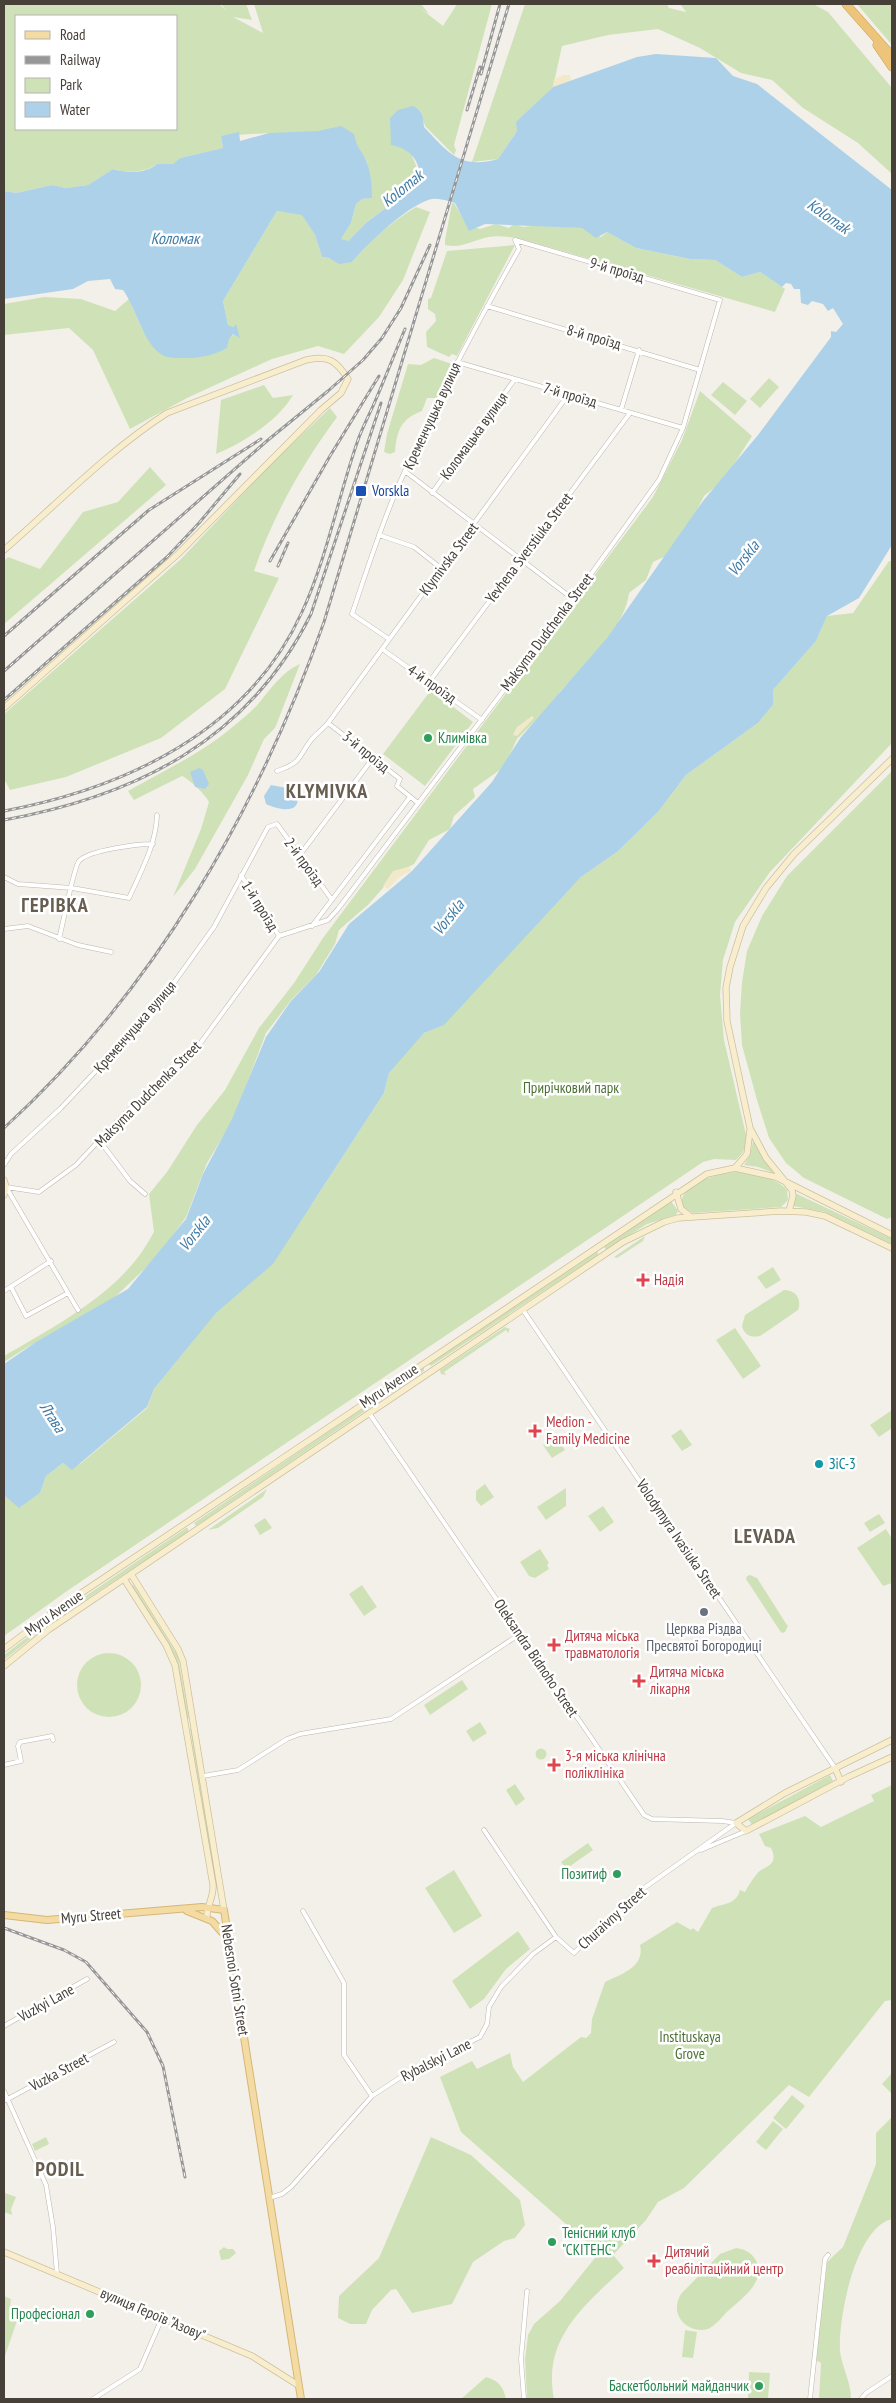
<svg xmlns="http://www.w3.org/2000/svg" width="896" height="2403" font-family="'PT Sans Narrow',sans-serif">
<style>
.green{fill:#cfe2b7;fill-rule:evenodd}
.sand{fill:#f2e9ca}
.water{fill:#add1e8}
.lines{fill:none;stroke-linecap:round;stroke-linejoin:round}
.street-casing{stroke:#bdb7ad;stroke-width:5}
.secondary-casing{stroke:#cdc09e;stroke-width:7}
.primary-casing{stroke:#d6b774;stroke-width:8}
.highway-casing{stroke:#cc9a4b;stroke-width:9}
.street{stroke:#fff;stroke-width:4}
.secondary{stroke:#f8eece;stroke-width:5.5}
.primary{stroke:#f3dba3;stroke-width:6}
.highway{stroke:#edc57a;stroke-width:8}
.rail-casing{stroke:#979797;stroke-width:3}
.rail{stroke:#fff;stroke-width:1;stroke-dasharray:4;stroke-linecap:butt}
.transit-dot{fill:#1a4fb4;stroke:#fff;stroke-width:2}
.leisure-dot{fill:#2e9e5b;stroke:#fff;stroke-width:2}
.health-dot{fill:#e0444e;stroke:#fff;stroke-width:2}
.culture-dot{fill:#0f9aa8;stroke:#fff;stroke-width:2}
.worship-dot{fill:#6b7280;stroke:#fff;stroke-width:2}
.labels{text-anchor:middle;stroke-width:5;stroke-linejoin:round;paint-order:stroke}
.street-label{font-size:15px;fill:#464039;stroke:#fff}
.transit-label{font-size:15px;fill:#164399;stroke:#fff;text-anchor:start}
.leisure-label{font-size:15px;fill:#27864d;stroke:#fff;text-anchor:end}
.park-label{font-size:15px;fill:#4b7132;stroke:#fff}
.health-label{font-size:15px;fill:#be3a42;stroke:#fff;text-anchor:start}
.culture-label{font-size:15px;fill:#0d838f;stroke:#fff;text-anchor:start}
.worship-label{font-size:15px;fill:#5b616d;stroke:#fff}
.water-label{font-size:16px;font-style:italic;fill:#3e7ba6;stroke:#fff}
.district-label{font-size:20px;font-weight:bold;letter-spacing:1px;fill:#675e51;stroke:#fff}
</style>
<rect width="100%" height="100%" fill="#f3f0ea"/>
<path class="green" d="M4 4H219L226 10 221 4H246L252 20 233 17 263 33 254 4H421L429 14 420 8 443 26 457 4H492L454 145 456 150 454 155 425 126 420 110 406 148 411 153 421 178 415 186 368 221 348 241 344 242 341 239 351 223 356 204 362 199 372 198 367 162 356 148 269 133 221 136 223 148 180 158 173 164H157C146 173 126 173 113 169L88 185 66 188 52 185 16 193 4 191ZM16 16H176V129H16Z
M525 4H667L669 8 686 12 680 4H813L828 12 892 88V174L858 143 803 108 772 80 741 73 700 48 658 29 608 35 562 46 553 87 517 122V131L498 159 472 162Z
M857 4H892V45Z
M452 203H454L467 225 480 229 496 224 509 228 514 224 523 227 539 225 582 228 601 237 607 232 636 248 690 259 715 260 742 277 760 272 785 289 775 312 517 238C508 237 498 235 489 237 473 240 461 249 445 245V240Z
M416 207 430 212 403 280 379 317 344 354 318 346 272 359 187 398 130 429 93 350 69 328 4 335V304L44 297 81 299 115 311 129 299 142 329 155 348 228 339 234 334 239 337 234 327 228 325 223 301 277 211 302 214 315 235 322 257 352 262C371 240 391 222 416 207Z
M515 245 457 356 452 354 449 357 427 347 426 332 436 321 435 314 428 309V299L431 298 447 251Z
M434 358 452 364 438 398H427L422 411C401 419 397 430 395 452L390 454 384 452 387 434 408 364 421 365Z
M769 378 779 387 760 408 750 399Z
M723 382 747 401 735 415 711 395Z
M264 385 273 398 293 395C278 421 243 443 216 454L221 400Z
M700 391 752 436 724 480 704 496 690 524 666 556 653 562 646 580 629 593C625 626 593 654 572 679 565 687 559 690 557 699L517 739 504 767 473 789 475 797 454 816 450 829 429 840 414 864 395 874 369 904 339 930 335 944 316 975 292 999 266 1033 233 1120 207 1163 186 1217 160 1254 112 1300 26 1348 4 1362V1356C47 1331 103 1301 135 1261 142 1253 148 1242 154 1232L149 1194 167 1172 197 1125 225 1090 259 1028 294 983 323 938 653 497 682 440Z
M330 408 337 417C301 466 274 514 254 571L279 578 225 689 161 738 66 777 10 790 4 779V714L181 559 273 462Z
M150 467 166 485 4 624V561L8 557 40 569 83 512 118 502Z
M889 561H892V743L770 872 735 922 723 960 720 995 724 1040 746 1135C748 1146 744 1152 736 1160L714 1159 703 1162 67 1591 4 1636V1495L19 1507 40 1493 46 1476 63 1463 70 1468 80 1464 147 1408 154 1389 193 1341 202 1324 312 1204 384 1093 389 1073 403 1055 424 1033 441 1026 581 877 617 852 658 812 686 775 758 723 773 705V690L816 641 827 616 853 613Z
M300 664 275 728 264 739 248 775 195 869 173 897 201 829 209 802C206 795 189 779 182 776L134 800 128 791C163 771 200 754 230 729 240 721 251 712 259 703 271 688 282 672 300 664Z
M431 690 473 722 425 786 383 754Z
M892 771V1217L887 1219 804 1178 786 1163 769 1138 757 1100 742 1045 740 1013 742 982 747 951 762 916 787 876Z
M753 1141 776 1174 758 1167 744 1165 750 1155Z
M737 1172C753 1173 776 1177 787 1190L788 1200 781 1207 693 1213 682 1207C677 1183 719 1173 737 1172Z
M795 1193 892 1239V1244L825 1212 793 1206Z
M671 1201 678 1211 676 1215 647 1224 606 1250 604 1246Z
M645 1236 643 1241 617 1258 614 1257Z
M598 1251V1255L431 1366 429 1364Z
M773 1267 781 1280 766 1289 757 1277Z
M784 1290C796 1290 802 1299 798 1310L760 1336C751 1338 744 1335 742 1326L745 1315Z
M505 1327 510 1329 508 1333 506 1330 444 1372 446 1375 441 1374 440 1370Z
M735 1328 761 1366 743 1379 716 1340Z
M424 1367V1371L196 1526 194 1523Z
M892 1410V1428L879 1437 870 1425Z
M681 1429 692 1445 682 1451 671 1436Z
M550 1440H558L565 1450 552 1458 543 1445Z
M485 1484 494 1497 481 1506 476 1500V1491Z
M566 1488V1506L546 1520 537 1507Z
M267 1489 263 1497 218 1528 208 1530Z
M603 1506 614 1522 600 1532 588 1516Z
M879 1514 885 1523 870 1532 864 1523Z
M265 1518 272 1528 260 1535 254 1525Z
M186 1528H188V1532L64 1614 62 1612Z
M886 1529 892 1539V1583L883 1586 857 1548Z
M540 1549 549 1563 547 1565 549 1569 535 1578 529 1576 520 1562Z
M750 1575 757 1578 785 1622 788 1626 785 1632 782 1633 780 1631 746 1579 747 1576Z
M133 1584 178 1656 189 1719 187 1718 175 1657 132 1587Z
M362 1585 377 1607 364 1616 349 1594Z
M55 1616 56 1619 4 1660V1655Z
M77 1685a32 32 0 1 1 64 0a32 32 0 1 1-64 0Z
M462 1680 468 1689 430 1715 424 1705Z
M480 1722 487 1733 473 1742 466 1731Z
M190 1729H192L216 1878H214Z
M535.5 1754a5.5 5.5 0 1 1 11 0a5.5 5.5 0 1 1-11 0Z
M830 1775 833 1781 752 1825 748 1819Z
M515 1784 525 1799 516 1806 506 1790Z
M892 1785V2000L885 2001 809 2097 789 2085 684 2188 658 2202 646 2220 613 2255 624 2268C585 2305 542 2338 554 2399H527L525 2359 528 2335 534 2324 560 2301 599 2253 461 2132 440 2077 472 2061 477 2069 510 2053 513 2067 523 2082 581 2037 586 2038 591 2033 592 2019 605 1982C622 1974 645 1967 640 1945L677 1922 691 1930 693 1928 698 1932 712 1908C724 1903 736 1905 740 1890L745 1892C748 1886 752 1880 756 1875 763 1865 780 1867 771 1848L765 1846 759 1834 805 1816 821 1827 874 1801 871 1795Z
M588 1843 593 1850 566 1869 561 1862Z
M454 1870 482 1916 454 1933 425 1888Z
M518 1931 530 1949 506 1969 484 1999 470 2009 452 1981Z
M892 2073V2094L882 2084Z
M792 2095 805 2106 786 2129 773 2118Z
M892 2117V2219C856 2227 838 2317 840 2351 842 2368 851 2381 851 2399H819L821 2363 816 2360 827 2262 843 2247 873 2172 876 2164V2133Z
M773 2121 783 2129 766 2150 756 2142Z
M46 2137 49 2144 35 2151 32 2144Z
M431 2137 471 2155 520 2200 525 2225 515 2238 504 2241 473 2262 452 2304 412 2313 396 2289 391 2290 372 2310 366 2324H350L338 2318 339 2296 379 2258Z
M5 2193 16 2197 11 2209 12 2215 4 2212Z
M224 2247 227 2249H233L236 2253 229 2259 221 2260 219 2251Z
M736 2248C744 2249 751 2252 755 2259 769 2280 741 2299 728 2311 722 2317 715 2326 708 2329 698 2332 687 2328 681 2320 675 2312 676 2302 681 2294L720 2254Z
M4 2296 11 2299 10 2305 21 2309 4 2359Z
M685 2330 697 2332 693 2358 682 2357Z
M749 2372 770 2373 768 2399H748Z
M486 2377C499 2381 503 2386 506 2399H461Z"/>
<path class="sand" d="M564 75H570L571 81 553 87 554 79Z
M532 716 534 718 517 736 513 735 517 727Z
M408 867 412 871 401 876 388 889 383 886 393 871Z"/>
<path class="water" d="M656 54 716 58 733 76 757 84 892 190V545L859 598 827 616 816 641 773 690V705L758 723 686 775 658 812 617 852 581 877 444 1025 424 1033 389 1073 384 1093 273 1264 216 1313 154 1389 147 1407 72 1470 63 1463 46 1476 40 1493 19 1508 4 1495V1364L36 1342 128 1289 186 1219 203 1174 232 1119 266 1037 291 1001 319 972 349 924 412 871 492 782 521 737 607 638 703 501 758 435 831 337V331L836 332 843 324 833 308 828 311 823 304 812 301 808 305 801 303 800 289H794L791 284 786 283 782 287 760 272 742 277 715 260 690 259 636 248 607 232 596 238 582 228 485 224 469 231 455 203C448 201 440 198 432 199 410 203 367 244 352 262L339 264 329 258 322 257 315 235 302 215 277 211 223 301 228 325 234 327 236 324 240 338 233 334 229 339 227 348C215 355 197 359 183 358 178 358 172 358 167 357 145 351 136 307 123 290L115 289 110 279 88 281 73 289 4 299V191L16 193 52 185 66 188 88 185 113 169C126 173 146 174 157 164H173L180 158 223 148 221 136 239 132 240 141 269 133 318 131 341 126 354 134C357 150 363 151 367 163 371 173 372 188 372 198L362 199 356 204 351 223 341 239 348 241 367 222 415 186 421 178C418 158 410 149 391 145L390 118 398 110 413 106C423 111 423 116 424 127 448 152 459 170 498 159L517 131 516 122 553 87 637 57Z
M199 768 203 770 209 784 205 789 195 787 190 772Z
M271 785 287 788 297 795C302 816 276 809 266 804L264 796Z"/>
<g class="lines">
<defs>
<path id="street" d="M487 306 700 370
M457 362 683 428
M621 410 639 350
M406 472 573 599
M432 493 515 379
M379 535 414 547 442 569
M389 639 352 614C367 570 381 525 400 482 435 402 476 325 519 249L515 240
M382 649 482 720
M429 682 630 413
M328 723 400 779 397 786 418 803
M277 771C302 762 297 759 311 740 316 734 323 729 328 723L568 395
M299 856 373 758
M241 875 279 936
M4 877 18 884 72 888 129 898C141 871 156 845 157 815
M312 926 410 797
M4 929 28 926 78 945 111 952
M59 939C62 928 74 866 79 861 89 850 138 844 153 844
M100 1141 130 1181 145 1194
M4 1165 11 1154 61 1108 158 1005 214 927 268 827 277 824 332 900
M6 1187 39 1192 76 1165 121 1117 199 1045 279 936 328 920 338 909 573 599 659 480 683 428 720 300 515 240
M6 1187 78 1310
M11 1287 26 1316 68 1293
M4 1291 51 1261
M523 1310 835 1768
M369 1413 644 1815 652 1819 722 1821 736 1823
M4 1765 21 1761 18 1746 20 1742 52 1736 53 1740
M203 1776 238 1770 287 1739 300 1734 391 1719 520 1634
M484 1830 556 1937 574 1953 630 1898 736 1823
M701 1850 746 1831
M303 1911 344 1983V2055L372 2096
M4 2026 87 1979
M4 2091 46 2185 53 2227 57 2274
M4 2101 114 2042
M269 2198 282 2194 291 2187 372 2096 407 2073 480 2037 487 2024 489 2007 501 1987 533 1954 556 1937
M93 2399 140 2369 162 2318
M524 2399 521 2359 527 2291
M810 2399 825 2259 828 2255
M861 2399 866 2393 892 2376"/>
<path id="secondary" d="M4 550C57 504 108 451 167 413L306 360C328 355 336 360 348 379L341 393 321 410 178 554 4 708
M735 1168 747 1154 750 1130
M4 1180 6 1187 4 1195
M676 1192 681 1209 691 1217
M789 1211 793 1196 792 1190 766 1158 750 1128 727 1021 726 988 730 967 743 926 766 888 794 854 892 759
M131 1574 178 1649 183 1661 224 1910
M124 1579 166 1645 175 1665 213 1885C214 1898 206 1906 207 1918
M4 1649 56 1610 707 1174 735 1168 776 1177 892 1235
M4 1666 48 1630 623 1242 664 1222 678 1218 781 1211 806 1212 825 1216 892 1248
M892 1740 785 1793 736 1823 746 1831 848 1777 892 1757
M835 1768 841 1782
M4 2252 252 2356 298 2385"/>
<path id="primary" d="M187 1911 212 1921 227 1938
M4 1915 47 1920 202 1907 224 1910 301 2399"/>
<path id="highway" d="M846 4 892 56
M877 45 892 67"/>
</defs>
<use href="#street" class="street-casing"/>
<use href="#secondary" class="secondary-casing"/>
<use href="#primary" class="primary-casing"/>
<use href="#highway" class="highway-casing"/>
<use href="#street" class="street"/>
<use href="#secondary" class="secondary"/>
<use href="#primary" class="primary"/>
<use href="#highway" class="highway"/>
<defs>
<path id="rail" d="M481 74 500 4
M467 110 480 67
M270 561 330 456 379 376
M278 566 288 543
M4 636 149 510 261 439
M4 671 268 440 328 391 363 360 382 338 401 308 430 245
M4 700 167 557 199 523 240 474
M4 811C126 788 248 731 302 612 327 558 338 497 358 440 362 429 368 417 373 406 384 381 394 355 405 329
M4 820C136 796 249 740 311 614L381 403
M4 1128C154 991 257 812 324 622L509 4
M4 1928 64 1950 86 1962 147 2032 163 2066 185 2177"/>
</defs>
<use href="#rail" class="rail-casing"/>
<use href="#rail" class="rail"/>
</g>
<rect class="transit-dot" x="355" y="485" width="12" height="12" rx="2.5"/>
<g class="leisure-dot">
<circle cx="428" cy="738" r="5"/>
<circle cx="617" cy="1874" r="5"/>
<circle cx="552" cy="2242" r="5"/>
<circle cx="90" cy="2314" r="5"/>
<circle cx="759" cy="2386" r="5"/>
</g>
<g class="health-dot">
<path d="M640.5 1272.5h5v5h5v5h-5v5h-5v-5h-5v-5h5z"/>
<path d="M532.5 1423.5h5v5h5v5h-5v5h-5v-5h-5v-5h5z"/>
<path d="M551.5 1637.5h5v5h5v5h-5v5h-5v-5h-5v-5h5z"/>
<path d="M636.5 1673.5h5v5h5v5h-5v5h-5v-5h-5v-5h5z"/>
<path d="M551.5 1757.5h5v5h5v5h-5v5h-5v-5h-5v-5h5z"/>
<path d="M651.5 2253.5h5v5h5v5h-5v5h-5v-5h-5v-5h5z"/>
</g>
<circle class="culture-dot" cx="819" cy="1464" r="5"/>
<circle class="worship-dot" cx="704" cy="1612" r="5"/>
<g class="labels">
<g class="street-label">
<text transform="translate(617 270) rotate(16)" y="5">9-й проїзд</text>
<text transform="translate(594 337) rotate(16)" y="5">8-й проїзд</text>
<text transform="translate(570 395) rotate(16)" y="5">7-й проїзд</text>
<text transform="translate(432 416) rotate(-65)" y="5">Кременчуцька вулиця</text>
<text transform="translate(474 436) rotate(-54)" y="5">Коломацька вулиця</text>
<text transform="translate(529 548) rotate(-53)" y="5">Yevhena Sverstiuka Street</text>
<text transform="translate(449 559) rotate(-53)" y="5">Klymivska Street</text>
<text transform="translate(547 632) rotate(-53)" y="5">Maksyma Dudchenka Street</text>
<text transform="translate(432 684) rotate(35)" y="5">4-й проїзд</text>
<text transform="translate(366 752) rotate(39)" y="5">3-й проїзд</text>
<text transform="translate(304 862) rotate(54)" y="5">2-й проїзд</text>
<text transform="translate(260 906) rotate(58)" y="5">1-й проїзд</text>
<text transform="translate(135 1027) rotate(-49)" y="5">Кременчуцька вулиця</text>
<text transform="translate(148 1094) rotate(-45)" y="5">Maksyma Dudchenka Street</text>
<text transform="translate(389 1386) rotate(-34)" y="5">Myru Avenue</text>
<text transform="translate(679 1539) rotate(56)" y="5">Volodymyra Ivasiuka Street</text>
<text transform="translate(54 1613) rotate(-35)" y="5">Myru Avenue</text>
<text transform="translate(536 1658) rotate(56)" y="5">Oleksandra Bidnoho Street</text>
<text transform="translate(91 1916) rotate(-5)" y="5">Myru Street</text>
<text transform="translate(612 1918) rotate(-42)" y="5">Churaivny Street</text>
<text transform="translate(235 1980) rotate(81)" y="5">Nebesnoi Sotni Street</text>
<text transform="translate(46 2003) rotate(-29)" y="5">Vuzkyi Lane</text>
<text transform="translate(436 2060) rotate(-27)" y="5">Rybalskyi Lane</text>
<text transform="translate(59 2072) rotate(-28)" y="5">Vuzka Street</text>
<text transform="translate(153 2314) rotate(23)" y="5">вулиця Героїв "Азову"</text>
</g>
<g class="transit-label">
<text x="372" y="496">Vorskla</text>
</g>
<g class="leisure-label">
<text x="438" y="743" text-anchor="start">Климівка</text>
<text x="607" y="1879">Позитиф</text>
<text x="562" y="2238" text-anchor="start">Тенісний клуб<tspan x="562" dy="17">"СКІТЕНС"</tspan></text>
<text x="80" y="2319">Професіонал</text>
<text x="749" y="2391">Баскетбольний майданчик</text>
</g>
<g class="park-label">
<text x="571" y="1093">Прирічковий парк</text>
<text x="690" y="2042">Іnstituskaya<tspan x="690" dy="17">Grove</tspan></text>
</g>
<g class="health-label">
<text x="654" y="1285">Надія</text>
<text x="546" y="1427">Medion -<tspan x="546" dy="17">Family Medicine</tspan></text>
<text x="565" y="1641">Дитяча міська<tspan x="565" dy="17">травматологія</tspan></text>
<text x="650" y="1677">Дитяча міська<tspan x="650" dy="17">лікарня</tspan></text>
<text x="565" y="1761">3-я міська клінічна<tspan x="565" dy="17">поліклініка</tspan></text>
<text x="665" y="2257">Дитячий<tspan x="665" dy="17">реабілітаційний центр</tspan></text>
</g>
<g class="culture-label">
<text x="829" y="1469">ЗіС-3</text>
</g>
<g class="worship-label">
<text x="704" y="1634">Церква Різдва<tspan x="704" dy="17">Пресвятої Богородиці</tspan></text>
</g>
<g class="water-label">
<text transform="translate(402 188) rotate(-39)" y="6">Kolomak</text>
<text transform="translate(829 216) rotate(35)" y="6">Kolomak</text>
<text x="175" y="244">Коломак</text>
<text transform="translate(743 558) rotate(-51)" y="6">Vorskla</text>
<text transform="translate(448 917) rotate(-51)" y="6">Vorskla</text>
<text transform="translate(194 1233) rotate(-51)" y="6">Vorskla</text>
<text transform="translate(53 1417) rotate(57)" y="6">Лтава</text>
</g>
<g class="district-label">
<text x="327" y="798">KLYMIVKA</text>
<text x="55" y="912">ГЕРІВКА</text>
<text x="765" y="1543">LEVADA</text>
<text x="60" y="2176">PODIL</text>
</g>
</g>
<rect width="896" height="2403" fill="none" stroke="#464039" stroke-width="10"/>
<rect x="15" y="15" width="162" height="115" fill="#ffffff" stroke="#b5b3b0"/>
<rect x="25" y="31" width="25" height="8" fill="#f3dba3" stroke="#b5b3b0"/>
<text x="60" y="40" font-size="15" fill="#464039">Road</text>
<rect x="25" y="56" width="25" height="8" fill="#979797" stroke="#b5b3b0"/>
<text x="60" y="65" font-size="15" fill="#464039">Railway</text>
<rect x="25" y="78" width="25" height="15" fill="#cfe2b7" stroke="#b5b3b0"/>
<text x="60" y="90" font-size="15" fill="#464039">Park</text>
<rect x="25" y="102" width="25" height="15" fill="#add1e8" stroke="#b5b3b0"/>
<text x="60" y="115" font-size="15" fill="#464039">Water</text>
</svg>
